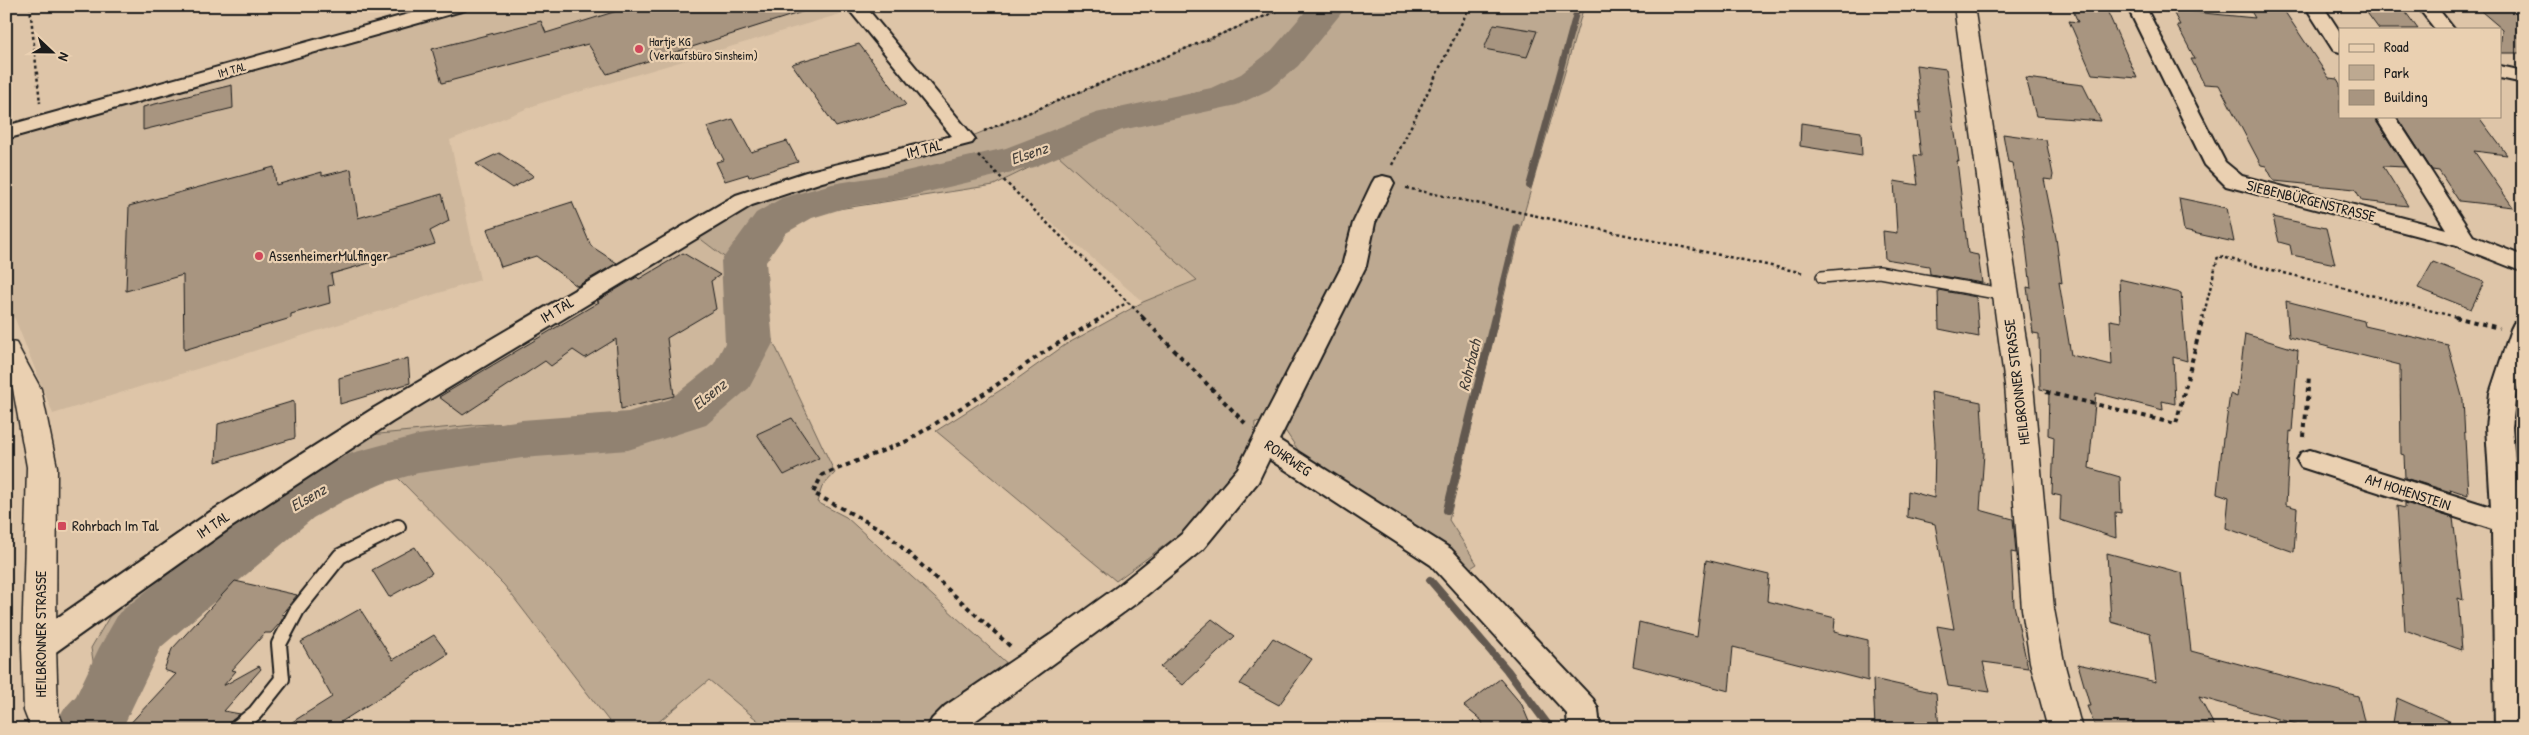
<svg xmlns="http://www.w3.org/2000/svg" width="2529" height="735" font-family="'Patrick Hand',sans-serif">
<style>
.built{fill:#ceb79c}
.green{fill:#bda991;stroke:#6c6256}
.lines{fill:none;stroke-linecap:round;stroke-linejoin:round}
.stream-far1{stroke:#62594f;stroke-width:6}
.stream{stroke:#62594f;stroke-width:8}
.river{fill:#918271;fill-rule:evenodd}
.building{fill:#a89580;stroke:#1c1c1c}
.service-far1-casing{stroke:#1c1c1c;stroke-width:14}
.service-casing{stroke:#1c1c1c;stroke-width:18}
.minor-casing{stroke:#1c1c1c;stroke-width:4}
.primary-casing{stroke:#1c1c1c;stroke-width:3}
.path-far1{stroke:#1c1c1c;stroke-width:2.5;stroke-dasharray:3 3;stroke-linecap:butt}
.path{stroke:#1c1c1c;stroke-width:4;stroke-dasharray:4.5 4.5;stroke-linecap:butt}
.service-far1{stroke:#ead0b1;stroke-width:11}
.service{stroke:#ead0b1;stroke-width:14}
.minor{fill:#ead0b1;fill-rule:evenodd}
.primary{fill:#ead0b1;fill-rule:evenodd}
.poi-dot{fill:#d1495b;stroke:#ead0b1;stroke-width:2}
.labels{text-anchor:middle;stroke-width:4.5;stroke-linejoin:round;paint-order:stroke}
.far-poi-label{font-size:12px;fill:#1c1c1c;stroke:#ead0b1;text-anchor:start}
.far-street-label{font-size:12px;fill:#1c1c1c;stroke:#ead0b1}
.street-label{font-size:15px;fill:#1c1c1c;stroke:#ead0b1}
.poi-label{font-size:15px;fill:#1c1c1c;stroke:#ead0b1;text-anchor:start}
.water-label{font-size:16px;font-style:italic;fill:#45403a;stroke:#ead0b1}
</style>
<rect width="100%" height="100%" fill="#dec5a8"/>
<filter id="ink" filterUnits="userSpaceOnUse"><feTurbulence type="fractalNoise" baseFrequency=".02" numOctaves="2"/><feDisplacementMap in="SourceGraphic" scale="10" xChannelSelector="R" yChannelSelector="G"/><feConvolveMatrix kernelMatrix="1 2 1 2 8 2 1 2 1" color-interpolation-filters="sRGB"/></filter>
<g filter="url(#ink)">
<path class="built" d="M478 6H843L847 12 538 104 450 140 480 280 53 414 15 319 6 309V141Z
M1058 154 1197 280 1143 302 1003 181Z
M690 231 727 259 733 274 728 364 684 406 636 416 474 425 358 436Z"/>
<path class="green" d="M1283 6H1584L1525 210 1449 520 1477 564 1466 571 1308 465 1282 426 1255 422 1254 447 1184 531 1116 581 936 431 1010 384 1065 345 1143 302 1197 280 1057 154 994 185 786 217 759 245 769 333 835 473 822 487 817 502 846 517 1011 667 929 729H768L709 680 650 729H615L504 585 393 473 315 502 243 552 133 643 97 686 91 648 109 617 168 569 358 436 474 425 636 416 684 406 728 364 733 274 727 259 690 231 744 200 965 139 1275 12Z"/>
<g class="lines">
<path class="stream-far1" d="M1529 186 1578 6
M1495 318 1517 227"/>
<path class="stream" d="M1447 510 1495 317
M1430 580 1507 670 1551 729"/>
<path class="river" d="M1310 6H1347L1298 66 1269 90 1237 105 1122 130 1034 167 893 200 851 206 812 218 786 233 766 262 773 343 749 388 706 425 628 450 522 458 418 473 384 483 345 500 313 518 161 647 122 729H54L63 710 76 696 99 648 119 613 275 488 352 453 418 435 522 420 628 412 670 399 714 364 725 343 721 261 756 213 782 198 832 184 893 174 1006 148 1096 113 1211 88 1241 74 1272 50Z"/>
</g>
<path class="building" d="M633 6H804L805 11 607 74 588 44 442 83 432 49 541 21 546 33Z
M2071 6H2105L2137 78 2092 74 2069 21 2078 22Z
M2248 6H2281L2329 78 2337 79 2340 84V116H2373L2405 167 2383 166 2408 206 2362 201 2355 189 2274 181 2266 166 2261 165 2219 85 2204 84 2191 59H2195L2177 25H2180L2172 10 2255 18Z
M2362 6H2401L2418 29H2379Z
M2475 6H2511L2523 16V53H2500L2502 29Z
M1494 24 1537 31 1527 57 1484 49Z
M859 44 906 105 836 127 792 64Z
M1916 65 1946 69 1959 162 1957 161 1968 253 1978 255 1982 283 1930 274 1929 266 1885 259 1883 231 1897 233 1894 181 1918 185 1914 155 1921 156 1916 112 1921 113Z
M2026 78 2083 85 2101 121 2036 116Z
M232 85 233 108 143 130V107Z
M2397 116H2478L2507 155 2474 151 2513 207 2459 201 2439 171 2432 170Z
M733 119 751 152 787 141 798 162 749 177 748 174 725 181 716 162 724 160 707 127Z
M1801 123 1861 132 1862 156 1800 146Z
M2003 134 2046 140 2053 175 2052 180 2044 179 2056 238 2062 283 2059 282 2071 355 2112 365 2110 320 2121 322 2119 279 2181 293 2187 361 2173 357 2175 404 2162 401 2163 410 2096 393 2089 468 2120 477 2121 513 2115 512 2116 538 2060 520 2061 496 2052 494 2054 437 2048 435 2049 391 2040 389 2039 334 2033 333 2027 287 2031 288 2024 229 2012 163 2008 162Z
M499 153 534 176 512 188 476 164Z
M274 167 276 185 322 172V176L351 169 358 218 442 194 449 221 430 231 435 244 331 274 333 285 328 286 330 303 291 314V318L184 350 183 275 126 291 129 206Z
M2179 198 2227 208 2234 242 2184 231Z
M572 202 591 246 617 263 577 286 536 256 501 267 487 229Z
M2273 217 2326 228 2335 264 2292 255 2290 245 2279 242Z
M683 253 720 275 711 281 716 309 667 338 674 396 621 409 616 339 585 358 573 350 551 366 545 361 463 415 439 397 599 302 597 301 637 277 639 279Z
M2433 262 2484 282 2471 309 2418 288Z
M1938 290 1976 297 1979 337 1939 329Z
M2286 301 2364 321 2365 326 2448 345 2463 400 2468 495 2450 489 2451 492 2405 478 2404 455 2401 454 2400 365 2289 337Z
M2245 334 2298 350 2292 432 2290 431 2286 505 2297 508 2294 552 2226 528 2229 497 2217 493 2223 438H2224L2230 394 2237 397Z
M408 358 410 383 340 404 339 378Z
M1931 392 1981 402 1984 453 1980 510 2013 519 2016 553 2011 552 2014 605 2028 668 1983 662 1990 692 1948 686 1937 626 1954 629 1935 524 1907 517 1908 491 1934 498 1935 443Z
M294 401 295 438 216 462 218 424Z
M792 418 819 458 784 475 757 434Z
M2405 503 2453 518 2463 600 2458 598 2462 650 2405 630 2397 506 2405 508Z
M415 547 432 573 389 597 372 570Z
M2107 553 2182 573 2191 651 2358 696 2366 729H2314L2199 697 2216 729H2096L2087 706H2090L2078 664 2156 682 2150 633 2111 622Z
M1706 560 1769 575 1767 601 1835 618 1834 632 1868 640V681L1733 647 1729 691 1633 666 1639 622 1697 637Z
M235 581 297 595 282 614 285 615 280 623 271 633H265L232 670 236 671 223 686 259 666 261 669 224 711 240 714 229 723 226 729H125L176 674 164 670 172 649Z
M360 609 393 660 434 635 448 654 330 729H281L332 697 301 642Z
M1212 619 1235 636 1183 685 1160 667Z
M1273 638 1312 659 1279 705 1240 684Z
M1500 679 1522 705 1532 729H1484L1482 721 1464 706Z
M1873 679 1936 693 1939 729H1875Z
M2397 698 2467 729H2392Z"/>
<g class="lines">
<defs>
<path id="service-far1" d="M1822 277 1879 272 2007 295"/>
<path id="service" d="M235 729 255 713 282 679 279 644 297 610 340 556 398 527"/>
<path id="minor" d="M437 6H467L465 10 6 139V126Z
M846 6H865L972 135 975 139 972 143 822 182 752 205 392 422 230 528 50 656 39 660 28 656 24 647 28 638 210 512 374 408 736 195 806 172 952 136Z
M2127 6H2145L2225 162 2242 176 2446 229 2375 116H2395L2473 236 2523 256V272L2457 246 2226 186 2205 165Z
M2305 6H2323L2340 32V52L2333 50Z
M2417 6H2436L2454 29H2435Z
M2500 66 2523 71V83L2500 78Z
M1383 176 1391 178 1394 183 1375 223 1366 266 1279 440 1451 549 1593 699 1598 709 1600 729H1568L1567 714 1431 565 1269 459 1258 482 1203 549 1138 602 964 729H927L932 719 945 706 1050 635 1118 586 1183 533 1238 468 1342 266 1353 223 1372 183 1375 178Z
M2523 321V370L2516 393 2512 427 2520 523 2523 729H2495L2492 529 2301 467 2297 460 2301 453 2310 450 2491 507 2486 427 2490 393 2511 329 2514 323Z"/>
<path id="primary" d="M1954 6H1974L2033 385 2054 609 2064 662 2082 729H2048L2030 662 2022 609 2005 385Z
M6 341 16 343 41 389 57 467 56 647 58 711 65 729H31L24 711 22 647 27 467 13 389 6 376Z"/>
</defs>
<use href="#service-far1" class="service-far1-casing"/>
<use href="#service" class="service-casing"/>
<use href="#minor" class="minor-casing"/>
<use href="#primary" class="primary-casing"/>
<path class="path-far1" d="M30 6 40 103
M984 131 1275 12 1283 6
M978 155 1144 318
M1392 165 1470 6
M1406 188 1804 273
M1101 318 1128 302
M2203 318 2218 256 2460 318"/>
<path class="path" d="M1142 317 1245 423
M2455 317 2499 328
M2046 392 2176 424 2203 317
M2304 437 2309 376
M1010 646 884 531 813 493 822 475 907 441 985 393 1047 350 1103 317"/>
<use href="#service-far1" class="service-far1"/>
<use href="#service" class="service"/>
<use href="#minor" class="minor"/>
<use href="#primary" class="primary"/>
</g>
</g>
<g class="poi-dot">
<circle cx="639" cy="49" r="5"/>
<circle cx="259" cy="256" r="5"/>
<rect x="57" y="521" width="10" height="10" rx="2.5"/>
</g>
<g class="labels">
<g class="far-poi-label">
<text x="649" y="46">Hartje KG<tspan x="649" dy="14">(Verkaufsbüro Sinsheim)</tspan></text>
</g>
<g class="far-street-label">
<text transform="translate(232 70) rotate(-16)" y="4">IM TAL</text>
</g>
<g class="street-label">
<text transform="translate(924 149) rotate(-14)" y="5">IM TAL</text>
<text transform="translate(2311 201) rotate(14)" y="5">SIEBENBÜRGENSTRASSE</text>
<text transform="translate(557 310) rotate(-31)" y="5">IM TAL</text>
<text transform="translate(2017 382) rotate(-97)" y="5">HEILBRONNER STRASSE</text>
<text transform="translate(1288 458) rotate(34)" y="5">ROHRWEG</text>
<text transform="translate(2408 492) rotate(18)" y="5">AM HOHENSTEIN</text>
<text transform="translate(213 525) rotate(-34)" y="5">IM TAL</text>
<text transform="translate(41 634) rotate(-90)" y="5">HEILBRONNER STRASSE</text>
</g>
<g class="poi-label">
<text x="269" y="261">AssenheimerMulfinger</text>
<text x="72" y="531">Rohrbach Im Tal</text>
</g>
<g class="water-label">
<text transform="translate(1029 153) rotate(-19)" y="6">Elsenz</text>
<text transform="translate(1469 365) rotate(-76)" y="6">Rohrbach</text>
<text transform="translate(709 394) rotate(-39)" y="6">Elsenz</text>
<text transform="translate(308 497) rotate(-30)" y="6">Elsenz</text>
</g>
</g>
<rect width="2529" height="735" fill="none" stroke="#ead0b1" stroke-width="25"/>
<rect x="12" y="12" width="2504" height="710" fill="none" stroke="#1c1c1c" stroke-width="2" filter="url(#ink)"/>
<rect x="2339" y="28" width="162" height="90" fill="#ead0b1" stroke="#988875"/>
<rect x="2349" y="44" width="25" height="8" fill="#ead0b1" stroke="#988875"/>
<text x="2384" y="52" font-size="15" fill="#1c1c1c">Road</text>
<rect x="2349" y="65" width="25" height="15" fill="#bda991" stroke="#988875"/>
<text x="2384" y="78" font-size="15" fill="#1c1c1c">Park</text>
<rect x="2349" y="90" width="25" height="15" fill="#a89580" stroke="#988875"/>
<text x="2384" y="102" font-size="15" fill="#1c1c1c">Building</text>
<g transform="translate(52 52) rotate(112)" stroke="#ead0b1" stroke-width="4" paint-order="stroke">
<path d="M0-4L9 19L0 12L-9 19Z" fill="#1c1c1c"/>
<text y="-8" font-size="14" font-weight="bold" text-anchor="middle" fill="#1c1c1c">N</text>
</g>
</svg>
